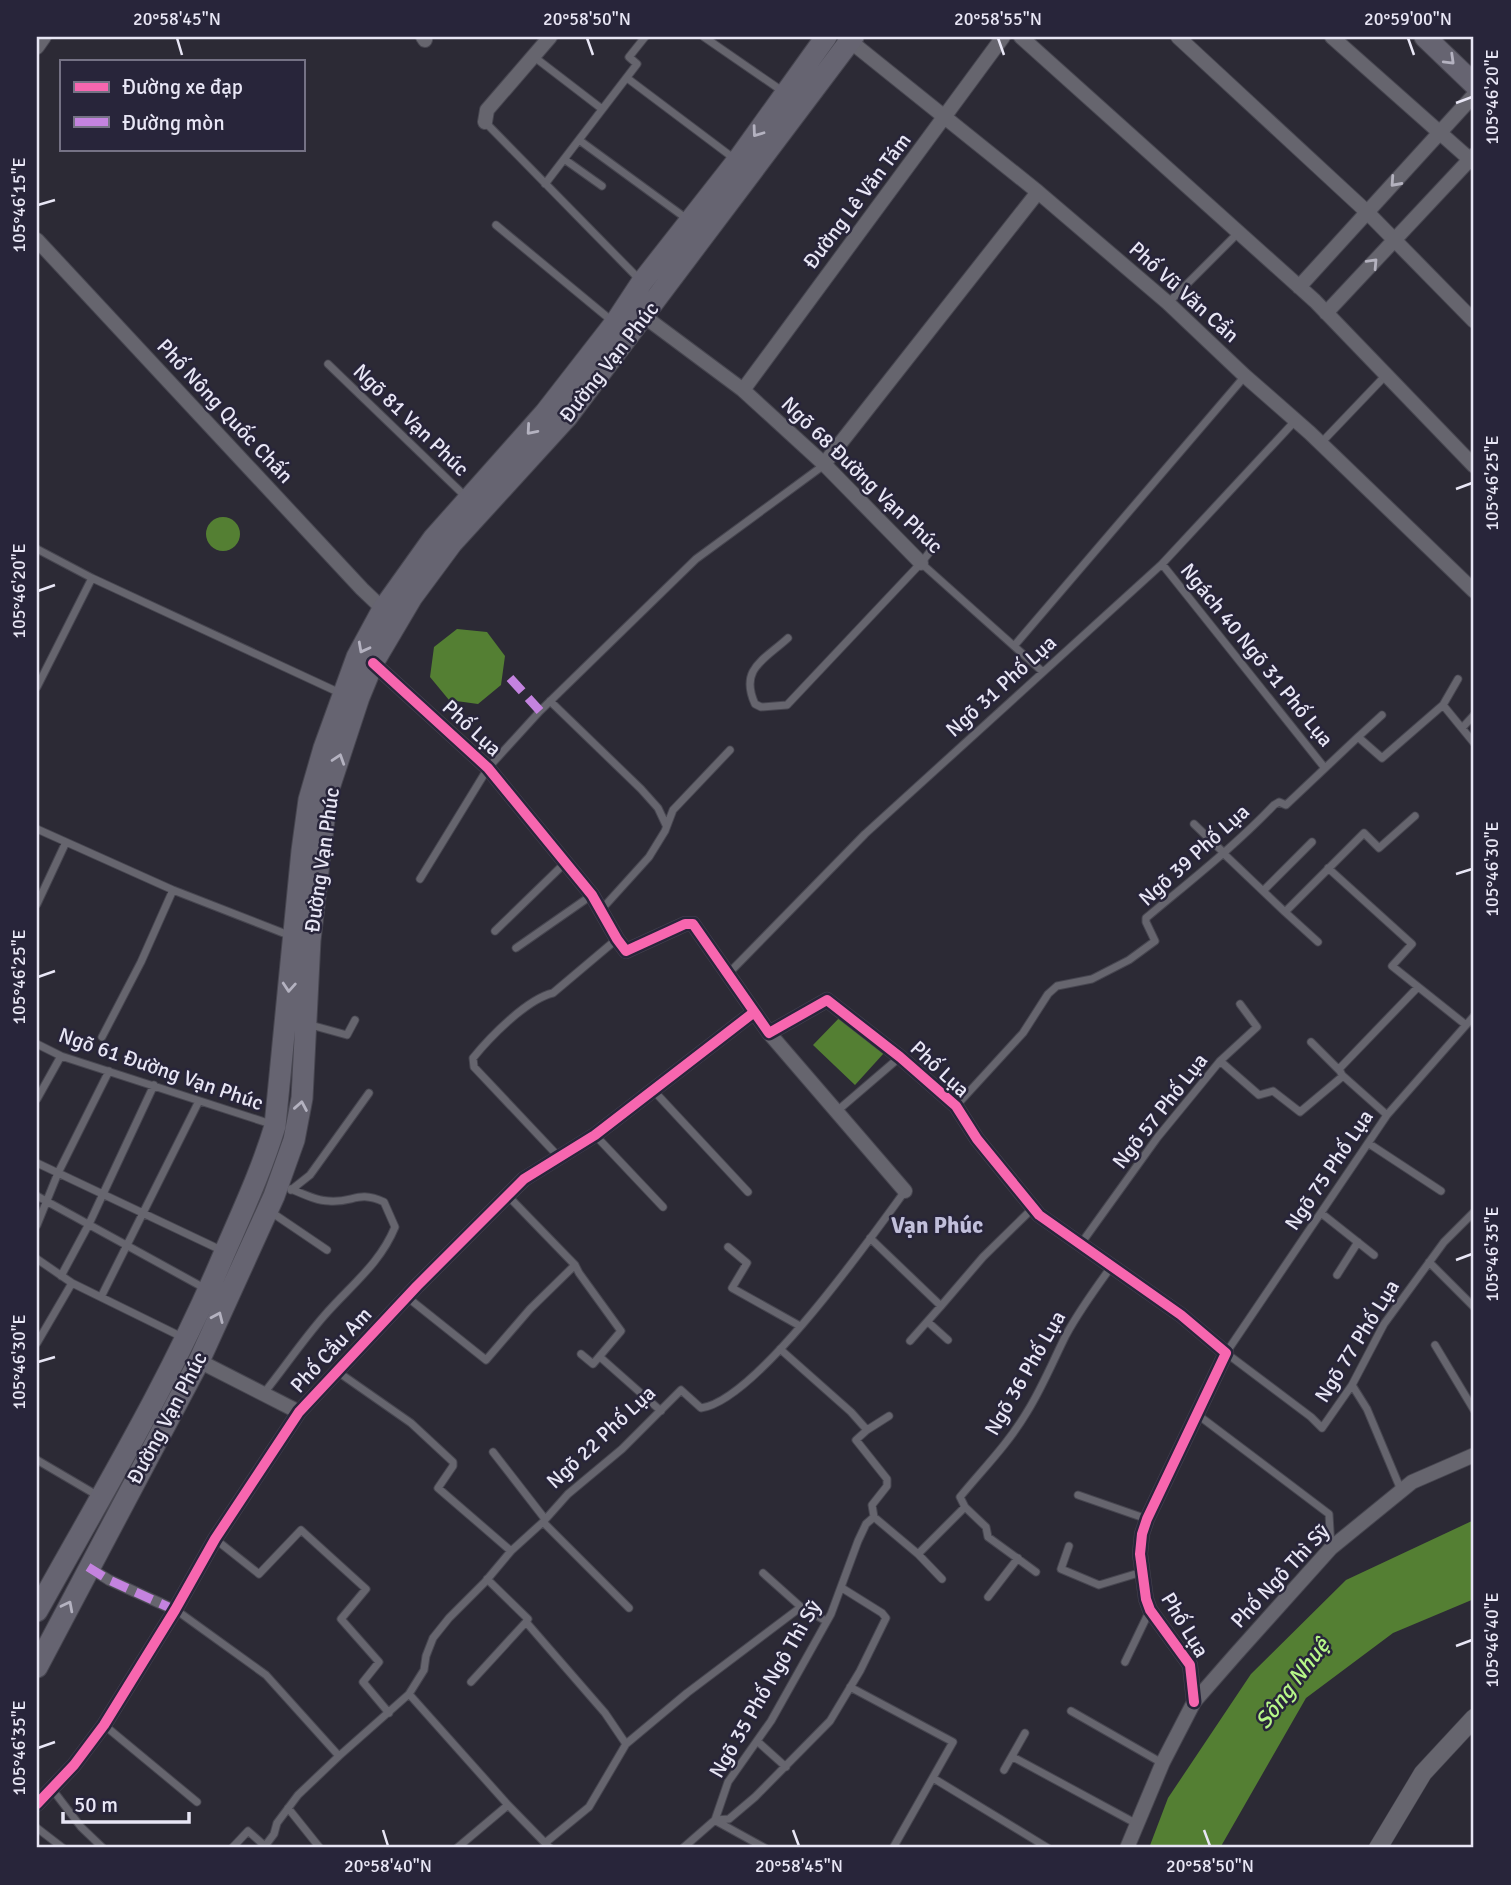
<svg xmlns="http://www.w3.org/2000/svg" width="1511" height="1885" font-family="Signika,sans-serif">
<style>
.water{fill:#547f33}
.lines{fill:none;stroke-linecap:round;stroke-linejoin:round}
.service-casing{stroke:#474650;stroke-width:9}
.pedestrian-casing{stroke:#474650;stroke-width:12}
.minor-casing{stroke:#474650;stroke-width:16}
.tertiary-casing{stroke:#474650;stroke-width:19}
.primary-casing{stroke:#474650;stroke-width:23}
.service{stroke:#66656e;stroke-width:7}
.pedestrian{stroke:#66656e;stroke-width:10}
.minor{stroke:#66656e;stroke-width:14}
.tertiary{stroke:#66656e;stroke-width:18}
.primary{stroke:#666471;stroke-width:21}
.quiet{stroke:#c483df;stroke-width:9;stroke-dasharray:18 9;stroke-linecap:butt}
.cycleway-casing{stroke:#28253a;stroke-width:15}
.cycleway{stroke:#f766af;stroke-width:10}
.oneway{stroke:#b4b2c0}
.oneway2{stroke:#b4b2bf}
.ticks{fill:none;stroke:#e8e6f5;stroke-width:2.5}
.labels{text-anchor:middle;stroke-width:5;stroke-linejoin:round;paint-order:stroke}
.street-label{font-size:21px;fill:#e8e6f5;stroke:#28253a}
.neighbourhood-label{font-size:23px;font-weight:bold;fill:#c1bfda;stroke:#28253a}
.water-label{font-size:23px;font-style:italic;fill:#b7f789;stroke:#28253a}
.neatline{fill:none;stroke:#e8e6f5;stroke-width:2.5}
.ticks-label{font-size:18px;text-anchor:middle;fill:#e8e6f5}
</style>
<rect width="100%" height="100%" fill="#2c2a35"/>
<path class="water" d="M206 534a17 17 0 1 1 34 0a17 17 0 1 1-34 0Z
M457 629 487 632 505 656 501 685 478 704 449 700 430 677 434 647Z
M843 1014 884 1053 855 1085 813 1045Z
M1474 1520V1599L1393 1633 1306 1698 1220 1848H1149L1168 1798 1251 1674 1346 1580Z"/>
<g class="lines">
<defs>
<path id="service" d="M704 37 785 93
M533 56 602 109
M627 78 736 160
M485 122 639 279
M579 140 687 219
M564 159 602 186
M545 184 637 64 629 57 645 37
M496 225 612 321
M1168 303 1238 233
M328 364 466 497
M1321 443 1386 375
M37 549 92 578 37 687
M921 563 1043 672
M1162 564 1324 767
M92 578 340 693
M788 638C764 660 739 669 755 704L761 707 787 705 921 563 936 544
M1014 646 1245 376
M1458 679 1443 705 1474 743
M550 701 641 789 658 808 666 825
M1462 728 1474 715
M1358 737 1382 715
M1194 824 1223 852
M37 829 173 890 291 936
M1222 852 1285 912 1364 833 1379 848 1415 816
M1328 868 1412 944 1392 966 1466 1025
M420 879 488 768 540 711 696 559 824 465
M1263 891 1312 842
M37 904 66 842
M601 910 649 857 665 831 673 810 730 750
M1285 912 1318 942
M495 931 565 863
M516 948 592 895
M728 974 865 834 1162 564 1295 421
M1474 1016 1387 1115 1226 1353 1311 1417 1322 1428 1352 1385 1384 1324 1444 1242 1474 1212
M307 1024 347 1035 355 1020
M102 1037 141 962 173 890
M1311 1042 1340 1071
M37 1044 61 1056 271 1124
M1220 1061 1259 1095 1273 1091 1300 1112 1343 1076
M653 1090 748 1192
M37 1099 61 1056
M956 1106 1023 1033 1048 994 1057 986 1092 979 1129 960 1155 941 1146 922V918C1190 881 1235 846 1274 805L1279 802 1286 805 1358 737 1382 758 1443 705
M837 1111 900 1057
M1387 1115 1342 1075 1339 1069 1418 987
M595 1135 663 1207
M1368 1143 1441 1191
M558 1156 474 1067 473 1058C490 1037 527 999 553 993L617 939
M37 1163 223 1251
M291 1190 310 1175 369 1093
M507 1195 575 1265 579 1273 621 1331 593 1364 581 1354
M37 1196 206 1289
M271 1212 327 1250
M1321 1213 1374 1255
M37 1225 58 1173 109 1071
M870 1238 941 1306 983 1257 1033 1208
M1080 1245 1157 1138 1220 1061 1257 1027 1240 1004
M728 1247 747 1263 732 1288 800 1326
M37 1259 72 1283 184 1338
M1429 1262 1474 1307
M1337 1275 1358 1242
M61 1276 89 1224 154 1085
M101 1297 199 1101
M407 1297 486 1360 530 1309 575 1265
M928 1322 948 1340
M910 1341 941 1306
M37 1343 72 1283
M1435 1345 1474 1410
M780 1349 851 1412 867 1430 856 1440 887 1479V1486L872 1505 874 1517
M600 1357 661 1411
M338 1372 411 1423 453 1462V1466L438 1488 511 1551
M1352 1385 1367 1409 1401 1490
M264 1393C284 1368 303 1340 324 1316 350 1286 380 1264 395 1227L384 1202C357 1190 354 1203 329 1201 317 1201 303 1194 291 1189
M1198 1415 1329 1514 1331 1548
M867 1430 889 1416
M493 1452 545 1519
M37 1460 100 1497
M1078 1495 1147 1519
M965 1507 986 1527 988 1537 1036 1572
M874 1517 918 1554 942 1579
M543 1522 629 1608
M215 1539 259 1574 301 1530 366 1589 341 1619 379 1662 363 1682 389 1713
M1069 1546 1061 1569 1099 1585 1142 1572
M918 1554 965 1507 960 1497C983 1469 1008 1444 1027 1412 1042 1388 1053 1361 1066 1335 1079 1311 1095 1289 1111 1267
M763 1573 801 1607
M487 1579 528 1619 526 1622 605 1713 626 1744
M988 1597 1018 1558
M176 1610 266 1675 339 1756
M1125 1662 1150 1610
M471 1682 526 1622
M850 1687 953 1742 893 1848
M409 1694 508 1805 550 1848
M1071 1711 1162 1763
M104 1725 197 1802
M757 1741 786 1767
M1013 1757 1137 1824
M1004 1770 1025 1733
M933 1778 1048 1848
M52 1789 81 1827 103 1848
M288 1808 320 1848
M715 1820 729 1819 755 1797 830 1721 860 1671 886 1618 882 1613 842 1588
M716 1821 765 1848
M37 1828 63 1848
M545 1843 589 1807 626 1744 687 1693 801 1607 826 1621
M232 1848 248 1831 265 1846 274 1834 277 1823 298 1795 339 1756 409 1694 424 1670 426 1656 433 1638 449 1618 485 1582 511 1551 543 1522 568 1494 622 1449 681 1390 701 1408C756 1401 870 1239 905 1191
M457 1848 508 1805
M683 1848 715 1820 728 1782 771 1721 831 1614 858 1541 866 1524 874 1517"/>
<path id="pedestrian" d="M88 1567 109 1580 175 1610"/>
<path id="minor" d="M423 37 425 40
M1021 37 1315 301 1474 466
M1178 37 1367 212 1474 321
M1332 37 1474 163
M850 41 1038 192 1168 303 1245 376 1310 433 1474 591
M37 47 44 37
M485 122 487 110 550 37
M37 240 362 589 383 609
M1299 287 1474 95
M1326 313 1474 155
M645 317 743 390 824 464 921 563
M743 390 1003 37
M824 464 1038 192
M373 663 488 768 592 895 617 939 626 951 685 924H693L769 1033 827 1000 900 1057 956 1106 977 1139 1039 1215 1181 1315 1226 1353 1147 1519 1142 1534 1140 1554 1146 1599 1150 1610 1190 1665 1194 1702
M769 1033 905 1191
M199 1361 299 1412
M37 1804 74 1765 104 1725 175 1610 215 1539 299 1412 417 1286 524 1179 595 1135 753 1013
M1127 1848 1163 1762 1194 1702 1236 1654 1331 1548 1412 1482 1474 1455"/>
<path id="tertiary" d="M1378 1848 1423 1773 1474 1718"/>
<path id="primary" d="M1425 37 1474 84
M37 1611C102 1494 172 1378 224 1254 243 1210 261 1172 275 1126L302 851 309 800 324 748 357 657 383 609 433 539 545 413 615 323 642 282 737 161 826 37
M37 1667 199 1361 274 1196 294 1140 302 1098 310 940 327 794 359 697 373 663 412 597 452 543 567 417 853 37"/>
</defs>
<use href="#service" class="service-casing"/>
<use href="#pedestrian" class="pedestrian-casing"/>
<use href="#minor" class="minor-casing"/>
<use href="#tertiary" class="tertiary-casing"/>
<use href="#primary" class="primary-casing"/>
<use href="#service" class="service"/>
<use href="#pedestrian" class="pedestrian"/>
<use href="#minor" class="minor"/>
<use href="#tertiary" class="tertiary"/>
<use href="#primary" class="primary"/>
<path class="quiet" d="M510 678 540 711
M88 1567 109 1580 175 1610"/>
<defs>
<path id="cycleway" d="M373 663 488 768 592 895 617 939 626 951 685 924H693L769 1033 827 1000 900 1057 956 1106 977 1139 1039 1215 1181 1315 1226 1353 1147 1519 1142 1534 1140 1554 1146 1599 1150 1610 1190 1665 1194 1702
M37 1804 74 1765 104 1725 175 1610 215 1539 299 1412 417 1286 524 1179 595 1135 753 1013"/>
</defs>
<use href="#cycleway" class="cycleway-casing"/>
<use href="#cycleway" class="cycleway"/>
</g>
<defs><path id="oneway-chevron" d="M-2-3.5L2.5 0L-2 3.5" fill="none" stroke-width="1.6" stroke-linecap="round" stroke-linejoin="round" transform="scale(1.75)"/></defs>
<g class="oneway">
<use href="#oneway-chevron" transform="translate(1450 60) rotate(44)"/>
<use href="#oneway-chevron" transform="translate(757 132) rotate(126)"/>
<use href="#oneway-chevron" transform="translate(531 430) rotate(131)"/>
<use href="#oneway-chevron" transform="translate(363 648) rotate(118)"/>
<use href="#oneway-chevron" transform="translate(339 759) rotate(-72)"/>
<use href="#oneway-chevron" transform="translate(289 987) rotate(94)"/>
<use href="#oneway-chevron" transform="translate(301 1106) rotate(-80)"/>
<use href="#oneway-chevron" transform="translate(218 1317) rotate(-66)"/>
<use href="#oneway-chevron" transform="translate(68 1606) rotate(-63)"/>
</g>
<g class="oneway2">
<use href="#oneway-chevron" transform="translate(1395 182) rotate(132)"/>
<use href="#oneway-chevron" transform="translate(1373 263) rotate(-47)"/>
</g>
<path class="ticks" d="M177 38 182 55M587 38 593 55M998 38 1004 55M1408 38 1414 55M1456 103 1472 97M38 205 55 200M1456 489 1472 483M38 591 55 585M1456 874 1472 869M38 977 55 971M1456 1260 1472 1254M38 1362 55 1357M1456 1646 1472 1640M38 1748 55 1742M383 1830 388 1846M793 1830 799 1846M1204 1830 1210 1846"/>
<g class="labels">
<g class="street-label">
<text transform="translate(857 201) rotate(-53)" y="7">Đường Lê Văn Tám</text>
<text transform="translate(1184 292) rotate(42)" y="7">Phố Vũ Văn Cẩn</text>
<text transform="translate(609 362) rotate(-52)" y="7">Đường Vạn Phúc</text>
<text transform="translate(225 411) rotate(47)" y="7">Phố Nông Quốc Chấn</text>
<text transform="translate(411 420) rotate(44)" y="7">Ngõ 81 Vạn Phúc</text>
<text transform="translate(862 475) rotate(44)" y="7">Ngõ 68 Đường Vạn Phúc</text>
<text transform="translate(1257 655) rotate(51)" y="7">Ngách 40 Ngõ 31 Phố Lụa</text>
<text transform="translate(1001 686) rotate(-42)" y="7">Ngõ 31 Phố Lụa</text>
<text transform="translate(472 728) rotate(43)" y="7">Phố Lụa</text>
<text transform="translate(1194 855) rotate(-42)" y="7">Ngõ 39 Phố Lụa</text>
<text transform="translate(322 860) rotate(-82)" y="7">Đường Vạn Phúc</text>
<text transform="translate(161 1069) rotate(19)" y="7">Ngõ 61 Đường Vạn Phúc</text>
<text transform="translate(940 1069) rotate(43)" y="7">Phố Lụa</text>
<text transform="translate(1160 1111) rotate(-52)" y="7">Ngõ 57 Phố Lụa</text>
<text transform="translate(1329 1170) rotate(-56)" y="7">Ngõ 75 Phố Lụa</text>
<text transform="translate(1357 1341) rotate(-58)" y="7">Ngõ 77 Phố Lụa</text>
<text transform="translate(331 1350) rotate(-47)" y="7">Phố Cầu Am</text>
<text transform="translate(1025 1373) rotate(-60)" y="7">Ngõ 36 Phố Lụa</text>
<text transform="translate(167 1418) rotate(-62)" y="7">Đường Vạn Phúc</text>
<text transform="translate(601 1437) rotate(-43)" y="7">Ngõ 22 Phố Lụa</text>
<text transform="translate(1280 1576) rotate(-47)" y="7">Phố Ngô Thì Sỹ</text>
<text transform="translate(1185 1625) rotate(59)" y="7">Phố Lụa</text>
<text transform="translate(765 1689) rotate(-60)" y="7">Ngõ 35 Phố Ngô Thì Sỹ</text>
</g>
<g class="neighbourhood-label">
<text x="937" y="1233">Vạn Phúc</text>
</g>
<g class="water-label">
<text transform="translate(1292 1683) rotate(-53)" y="8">Sông Nhuệ</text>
</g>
</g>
<rect width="1511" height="1885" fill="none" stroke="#28253a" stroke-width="77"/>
<rect x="60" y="60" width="245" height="91" fill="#28253a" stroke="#757285" stroke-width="2"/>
<rect x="74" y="82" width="35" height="10" fill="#f766af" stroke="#757285" stroke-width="2"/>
<text x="122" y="94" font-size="21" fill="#e8e6f5">Đường xe đạp</text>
<rect x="74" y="117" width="35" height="10" fill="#c483df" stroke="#757285" stroke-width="2"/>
<text x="122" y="130" font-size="21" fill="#e8e6f5">Đường mòn</text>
<path d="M63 1812v10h126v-10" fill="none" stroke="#e8e6f5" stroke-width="3.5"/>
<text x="74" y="1812" font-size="21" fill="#e8e6f5" stroke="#28253a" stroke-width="5" paint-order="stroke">50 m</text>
<rect x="38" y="38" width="1434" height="1808" class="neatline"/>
<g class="ticks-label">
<text x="177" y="25">20°58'45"N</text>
<text x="587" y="25">20°58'50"N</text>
<text x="998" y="25">20°58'55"N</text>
<text x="1408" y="25">20°59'00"N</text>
<text transform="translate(1492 97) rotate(-90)" y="6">105°46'20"E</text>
<text transform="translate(19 205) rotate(-90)" y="6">105°46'15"E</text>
<text transform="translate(1492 483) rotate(-90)" y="6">105°46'25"E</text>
<text transform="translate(19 591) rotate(-90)" y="6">105°46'20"E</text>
<text transform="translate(1492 869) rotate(-90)" y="6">105°46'30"E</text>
<text transform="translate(19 977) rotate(-90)" y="6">105°46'25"E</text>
<text transform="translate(1492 1254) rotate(-90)" y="6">105°46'35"E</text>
<text transform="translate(19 1362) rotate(-90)" y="6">105°46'30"E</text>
<text transform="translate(1492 1640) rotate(-90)" y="6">105°46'40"E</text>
<text transform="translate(19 1748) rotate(-90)" y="6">105°46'35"E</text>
<text x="388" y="1872">20°58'40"N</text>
<text x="799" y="1872">20°58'45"N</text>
<text x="1210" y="1872">20°58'50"N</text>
</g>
</svg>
